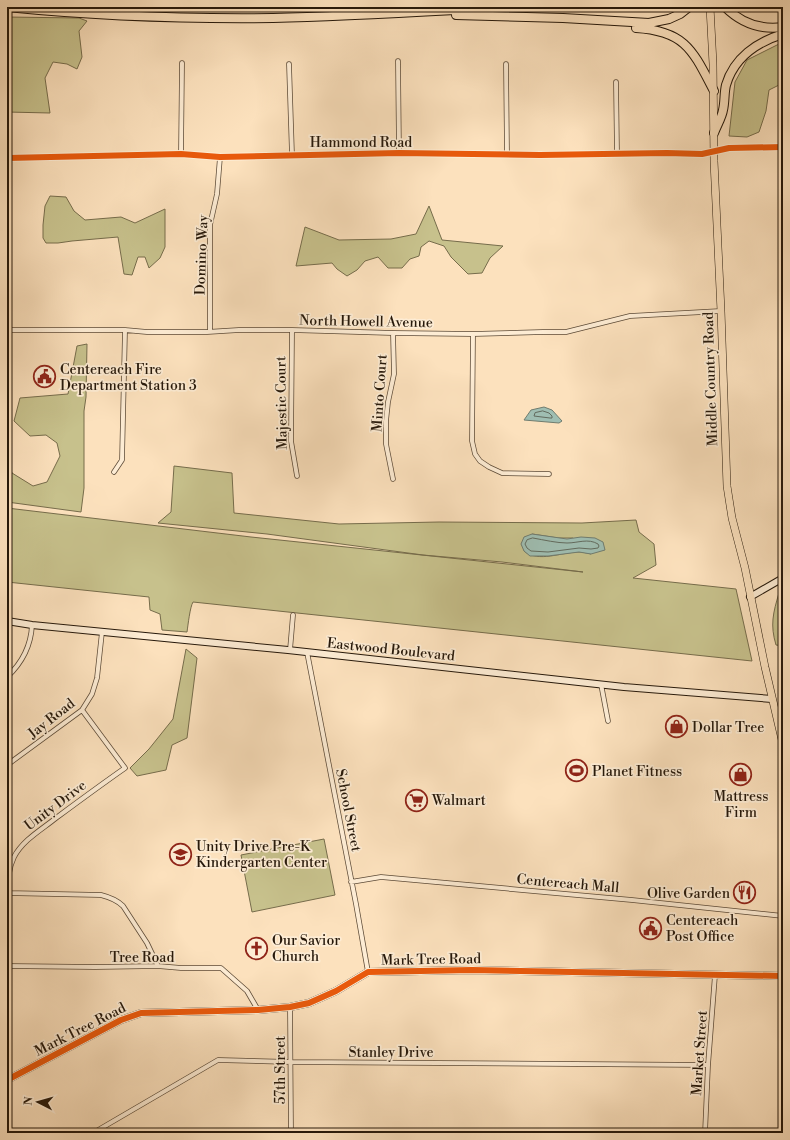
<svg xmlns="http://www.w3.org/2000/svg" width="790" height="1140" font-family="'Libre Bodoni',serif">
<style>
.green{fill:#c7c18c;stroke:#766c4b;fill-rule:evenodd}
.water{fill:#9fbeb2;stroke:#6f7c6f}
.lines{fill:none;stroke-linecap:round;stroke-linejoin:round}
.shore{stroke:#626b5e;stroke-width:1}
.street-casing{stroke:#5c4a37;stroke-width:5.5}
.secondary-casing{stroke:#26180a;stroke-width:8}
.primary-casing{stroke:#26180a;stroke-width:8}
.highway-casing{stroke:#26180a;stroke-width:10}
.street{stroke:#fdecd4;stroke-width:4}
.secondary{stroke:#fdecd4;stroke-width:6}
.primary{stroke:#fce1bd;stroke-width:7}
.highway{stroke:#fce1bd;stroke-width:8}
.cycleway-casing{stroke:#fdecd4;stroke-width:8}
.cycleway{stroke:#e8590c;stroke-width:6}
.labels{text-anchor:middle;stroke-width:3.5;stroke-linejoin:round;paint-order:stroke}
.street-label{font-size:14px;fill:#26180a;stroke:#fdecd4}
.poi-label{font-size:14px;fill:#26180a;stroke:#fdecd4;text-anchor:start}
</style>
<rect width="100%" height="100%" fill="#fce1bd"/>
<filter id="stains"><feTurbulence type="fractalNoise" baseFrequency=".005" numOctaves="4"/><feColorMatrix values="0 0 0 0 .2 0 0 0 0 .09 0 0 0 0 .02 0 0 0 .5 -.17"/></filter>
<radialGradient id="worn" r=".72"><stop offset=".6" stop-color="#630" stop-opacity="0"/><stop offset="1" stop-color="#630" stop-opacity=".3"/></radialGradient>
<path class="green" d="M7 17 79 18 87 21 79 31 82 57 77 69 67 64 53 62 45 78 50 113 7 112Z
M783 42V83L769 90 766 111 759 132 747 137 729 136 735 82 747 60Z
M50 196 66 197 74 211 85 220 121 217 135 223 165 209V247L160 258 149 268 145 257H138L132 275 124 274 118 237 72 241 58 243H46L43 238V225L45 206Z
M429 206 442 240 503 246 490 258 482 273 468 274 451 257 444 246 429 241 421 247 419 256 410 259 402 268H388L378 257 365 261 357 270 347 276 337 269 332 263 296 266 305 227 339 240 391 239 416 234Z
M87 344 86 397 84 411V488L81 512 7 502V460L12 473 33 486 47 482 60 456 57 443 46 435 30 436 14 421 20 398 68 394 77 346Z
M174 466 232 473 234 513 339 524 439 522 582 523 636 520 639 532 654 544 656 565 633 578 736 589 752 661 193 602C190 607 188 625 187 632L162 630 160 614 150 610 149 597 7 582V508L251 537 583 572 502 562 423 555 267 534 158 523 171 512ZM532 534 558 538H573L591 554C587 553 583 552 579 552 561 552 539 563 524 551Z
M779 593 783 594V646L776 645C770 625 773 613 779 593Z
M186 649 197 658 187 738 172 745 166 770 137 776 130 768 149 749 173 719Z
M324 839 335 895 252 912 241 855Z"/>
<path class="water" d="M544 407 552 410 562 421 559 423 524 420 531 410Z
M532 534 567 539 581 537 595 538 603 542 605 550 591 554 579 552 548 556H530L524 551 521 544 524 537Z"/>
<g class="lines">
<path class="shore" d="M543 411 549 413 552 416V418H550L534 416 535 413Z
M533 538C544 540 557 543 567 543 578 543 588 538 598 544L599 546 598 548 591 549 579 548 548 552 531 551 527 548 525 544 527 540Z"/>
<defs>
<path id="street" d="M398 61 399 153
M289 64 292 155
M506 64 507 155
M616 82 617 154
M181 154 182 63
M7 158 181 154 220 157 399 153 540 155 667 153 702 154 729 148 783 147
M7 330H125L147 332H207L239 330H292L393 333 473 334 543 332H566L630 316 721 311
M292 330 291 441 297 476
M210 331V225L217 194 220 157
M393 333 394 374 388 402 386 421V444L393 479
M473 334 472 441 475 454 480 461 489 467 502 473 549 474
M114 472 122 460 125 330
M290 650 293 615
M307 652 356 904 368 972
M7 677C22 663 31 646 32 625
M601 684 608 721
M7 765 82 710 92 694 97 678 102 632
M351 882 381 877 632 900 783 916
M7 893 101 895C109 897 117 900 123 906L147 943 158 966
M8 893C8 881 8 869 14 857 23 840 41 830 56 818 79 801 102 784 125 768L82 710
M7 966 95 967 158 966 181 968H221L247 991 258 1010
M290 1007 291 1133
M93 1133 218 1060 291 1062 708 1065
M705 1133 708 1065 715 975"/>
<path id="secondary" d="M750 597 783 578
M7 621 32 625 288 650 624 687 772 699
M7 1080 121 1020 141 1013 258 1010 290 1007 309 1003 336 991 368 972 472 970 783 976"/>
<path id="primary" d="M710 7 713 64 714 161 721 311 727 486 732 518 745 568 765 667 783 744"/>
<path id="highway" d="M7 7C96 16 184 19 273 18 353 16 433 11 512 7
M725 7C741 23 761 30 783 27
M456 15 563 18 649 23 669 19 680 14 689 7
M636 28C686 31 693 51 714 91
M714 133C717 125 722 117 723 110 725 102 724 93 726 85 734 58 757 42 783 34"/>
</defs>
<use href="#street" class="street-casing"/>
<use href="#secondary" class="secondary-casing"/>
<use href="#primary" class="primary-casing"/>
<use href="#highway" class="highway-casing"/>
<use href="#street" class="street"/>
<use href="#secondary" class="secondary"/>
<use href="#primary" class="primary"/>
<use href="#highway" class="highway"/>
<defs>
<path id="cycleway" d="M7 158 181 154 220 157 399 153 540 155 667 153 702 154 729 148 783 147
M7 1080 121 1020 141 1013 258 1010 290 1007 309 1003 336 991 368 972 472 970 783 976"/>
</defs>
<use href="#cycleway" class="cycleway-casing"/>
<use href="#cycleway" class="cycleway"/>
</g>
<defs>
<symbol id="civic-ring" viewBox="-11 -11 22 22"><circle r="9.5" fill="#fdecd4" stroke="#8f2418" stroke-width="1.5"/><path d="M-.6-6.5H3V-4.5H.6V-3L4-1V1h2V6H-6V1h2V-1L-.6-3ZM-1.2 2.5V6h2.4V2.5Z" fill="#8f2418"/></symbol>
<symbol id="shop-ring" viewBox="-11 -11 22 22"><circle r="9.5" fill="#fdecd4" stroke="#8f2418" stroke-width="1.5"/><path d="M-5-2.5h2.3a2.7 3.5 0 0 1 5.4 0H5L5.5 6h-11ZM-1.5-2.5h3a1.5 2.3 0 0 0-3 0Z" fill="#8f2418"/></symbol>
<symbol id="stadium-ring" viewBox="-11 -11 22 22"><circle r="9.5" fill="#fdecd4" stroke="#8f2418" stroke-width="1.5"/><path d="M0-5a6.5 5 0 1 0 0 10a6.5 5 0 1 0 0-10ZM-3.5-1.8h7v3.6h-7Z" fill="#8f2418"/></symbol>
<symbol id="supermarket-ring" viewBox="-11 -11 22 22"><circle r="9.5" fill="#fdecd4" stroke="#8f2418" stroke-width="1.5"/><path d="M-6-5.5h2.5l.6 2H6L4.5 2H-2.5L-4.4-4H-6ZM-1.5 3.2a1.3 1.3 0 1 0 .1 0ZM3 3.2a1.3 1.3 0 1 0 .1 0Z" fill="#8f2418"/></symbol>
<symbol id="school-ring" viewBox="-11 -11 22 22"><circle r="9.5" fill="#fdecd4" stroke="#8f2418" stroke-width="1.5"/><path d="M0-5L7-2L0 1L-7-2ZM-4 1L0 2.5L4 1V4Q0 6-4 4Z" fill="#8f2418"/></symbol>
<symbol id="restaurant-ring" viewBox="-11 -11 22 22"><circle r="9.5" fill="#fdecd4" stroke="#8f2418" stroke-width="1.5"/><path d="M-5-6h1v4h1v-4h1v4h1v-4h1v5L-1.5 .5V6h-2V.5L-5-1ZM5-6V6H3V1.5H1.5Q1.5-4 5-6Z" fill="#8f2418"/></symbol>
<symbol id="church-ring" viewBox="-11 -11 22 22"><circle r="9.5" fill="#fdecd4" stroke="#8f2418" stroke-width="1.5"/><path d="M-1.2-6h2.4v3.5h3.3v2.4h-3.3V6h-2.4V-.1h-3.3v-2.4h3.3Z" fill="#8f2418"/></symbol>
</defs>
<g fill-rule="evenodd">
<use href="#civic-ring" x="32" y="364" width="25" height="25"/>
<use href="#shop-ring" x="664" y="714" width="25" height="25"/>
<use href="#stadium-ring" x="564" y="758" width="25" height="25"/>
<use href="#shop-ring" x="728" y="762" width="25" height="25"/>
<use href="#supermarket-ring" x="404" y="788" width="25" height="25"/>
<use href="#school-ring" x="168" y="842" width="25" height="25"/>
<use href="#restaurant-ring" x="732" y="880" width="25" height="25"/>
<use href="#civic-ring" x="638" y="916" width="25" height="25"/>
<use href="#church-ring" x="244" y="936" width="25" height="25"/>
</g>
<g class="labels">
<g class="street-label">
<text x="361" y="147">Hammond Road</text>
<text transform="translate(201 255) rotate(-88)" y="5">Domino Way</text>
<text transform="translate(366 321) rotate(1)" y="5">North Howell Avenue</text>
<text transform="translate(710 379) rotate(-92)" y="5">Middle Country Road</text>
<text transform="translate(379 393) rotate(-86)" y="5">Minto Court</text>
<text transform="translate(281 403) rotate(-91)" y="5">Majestic Court</text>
<text transform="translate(391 649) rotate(6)" y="5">Eastwood Boulevard</text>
<text transform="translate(51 718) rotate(-38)" y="5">Jay Road</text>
<text transform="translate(55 805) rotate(-37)" y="5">Unity Drive</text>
<text transform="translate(349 810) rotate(79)" y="5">School Street</text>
<text transform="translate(568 883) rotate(5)" y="5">Centereach Mall</text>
<text x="142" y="962">Tree Road</text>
<text transform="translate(431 959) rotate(-1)" y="5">Mark Tree Road</text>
<text transform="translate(80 1029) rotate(-27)" y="5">Mark Tree Road</text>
<text x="391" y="1057">Stanley Drive</text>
<text transform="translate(699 1053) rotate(-86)" y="5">Market Street</text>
<text transform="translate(280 1070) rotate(-90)" y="5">57th Street</text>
</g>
<g class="poi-label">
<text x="60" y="374">Centereach Fire<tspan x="60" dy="16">Department Station 3</tspan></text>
<text x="692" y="732">Dollar Tree</text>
<text x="592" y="776">Planet Fitness</text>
<text x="741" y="801" text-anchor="middle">Mattress<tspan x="741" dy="16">Firm</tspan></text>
<text x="432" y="805">Walmart</text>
<text x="196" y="851">Unity Drive Pre-K<tspan x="196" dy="16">Kindergarten Center</tspan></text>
<text x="730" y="898" text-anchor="end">Olive Garden</text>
<text x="666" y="925">Centereach<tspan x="666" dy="16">Post Office</tspan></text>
<text x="272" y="945">Our Savior<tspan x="272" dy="16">Church</tspan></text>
</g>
</g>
<rect width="790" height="1140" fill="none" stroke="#fce1bd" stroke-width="24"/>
<rect x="8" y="8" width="774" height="1124" fill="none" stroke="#26180a" stroke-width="2"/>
<rect x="12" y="12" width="766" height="1116" fill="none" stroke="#26180a"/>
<g transform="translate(38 1102) rotate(276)" stroke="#fdecd4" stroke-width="3" paint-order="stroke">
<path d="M0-3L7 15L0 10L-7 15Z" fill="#26180a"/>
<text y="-6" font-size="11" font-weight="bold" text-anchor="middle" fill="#26180a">N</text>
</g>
<rect width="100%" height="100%" filter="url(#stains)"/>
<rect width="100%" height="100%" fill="url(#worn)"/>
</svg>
